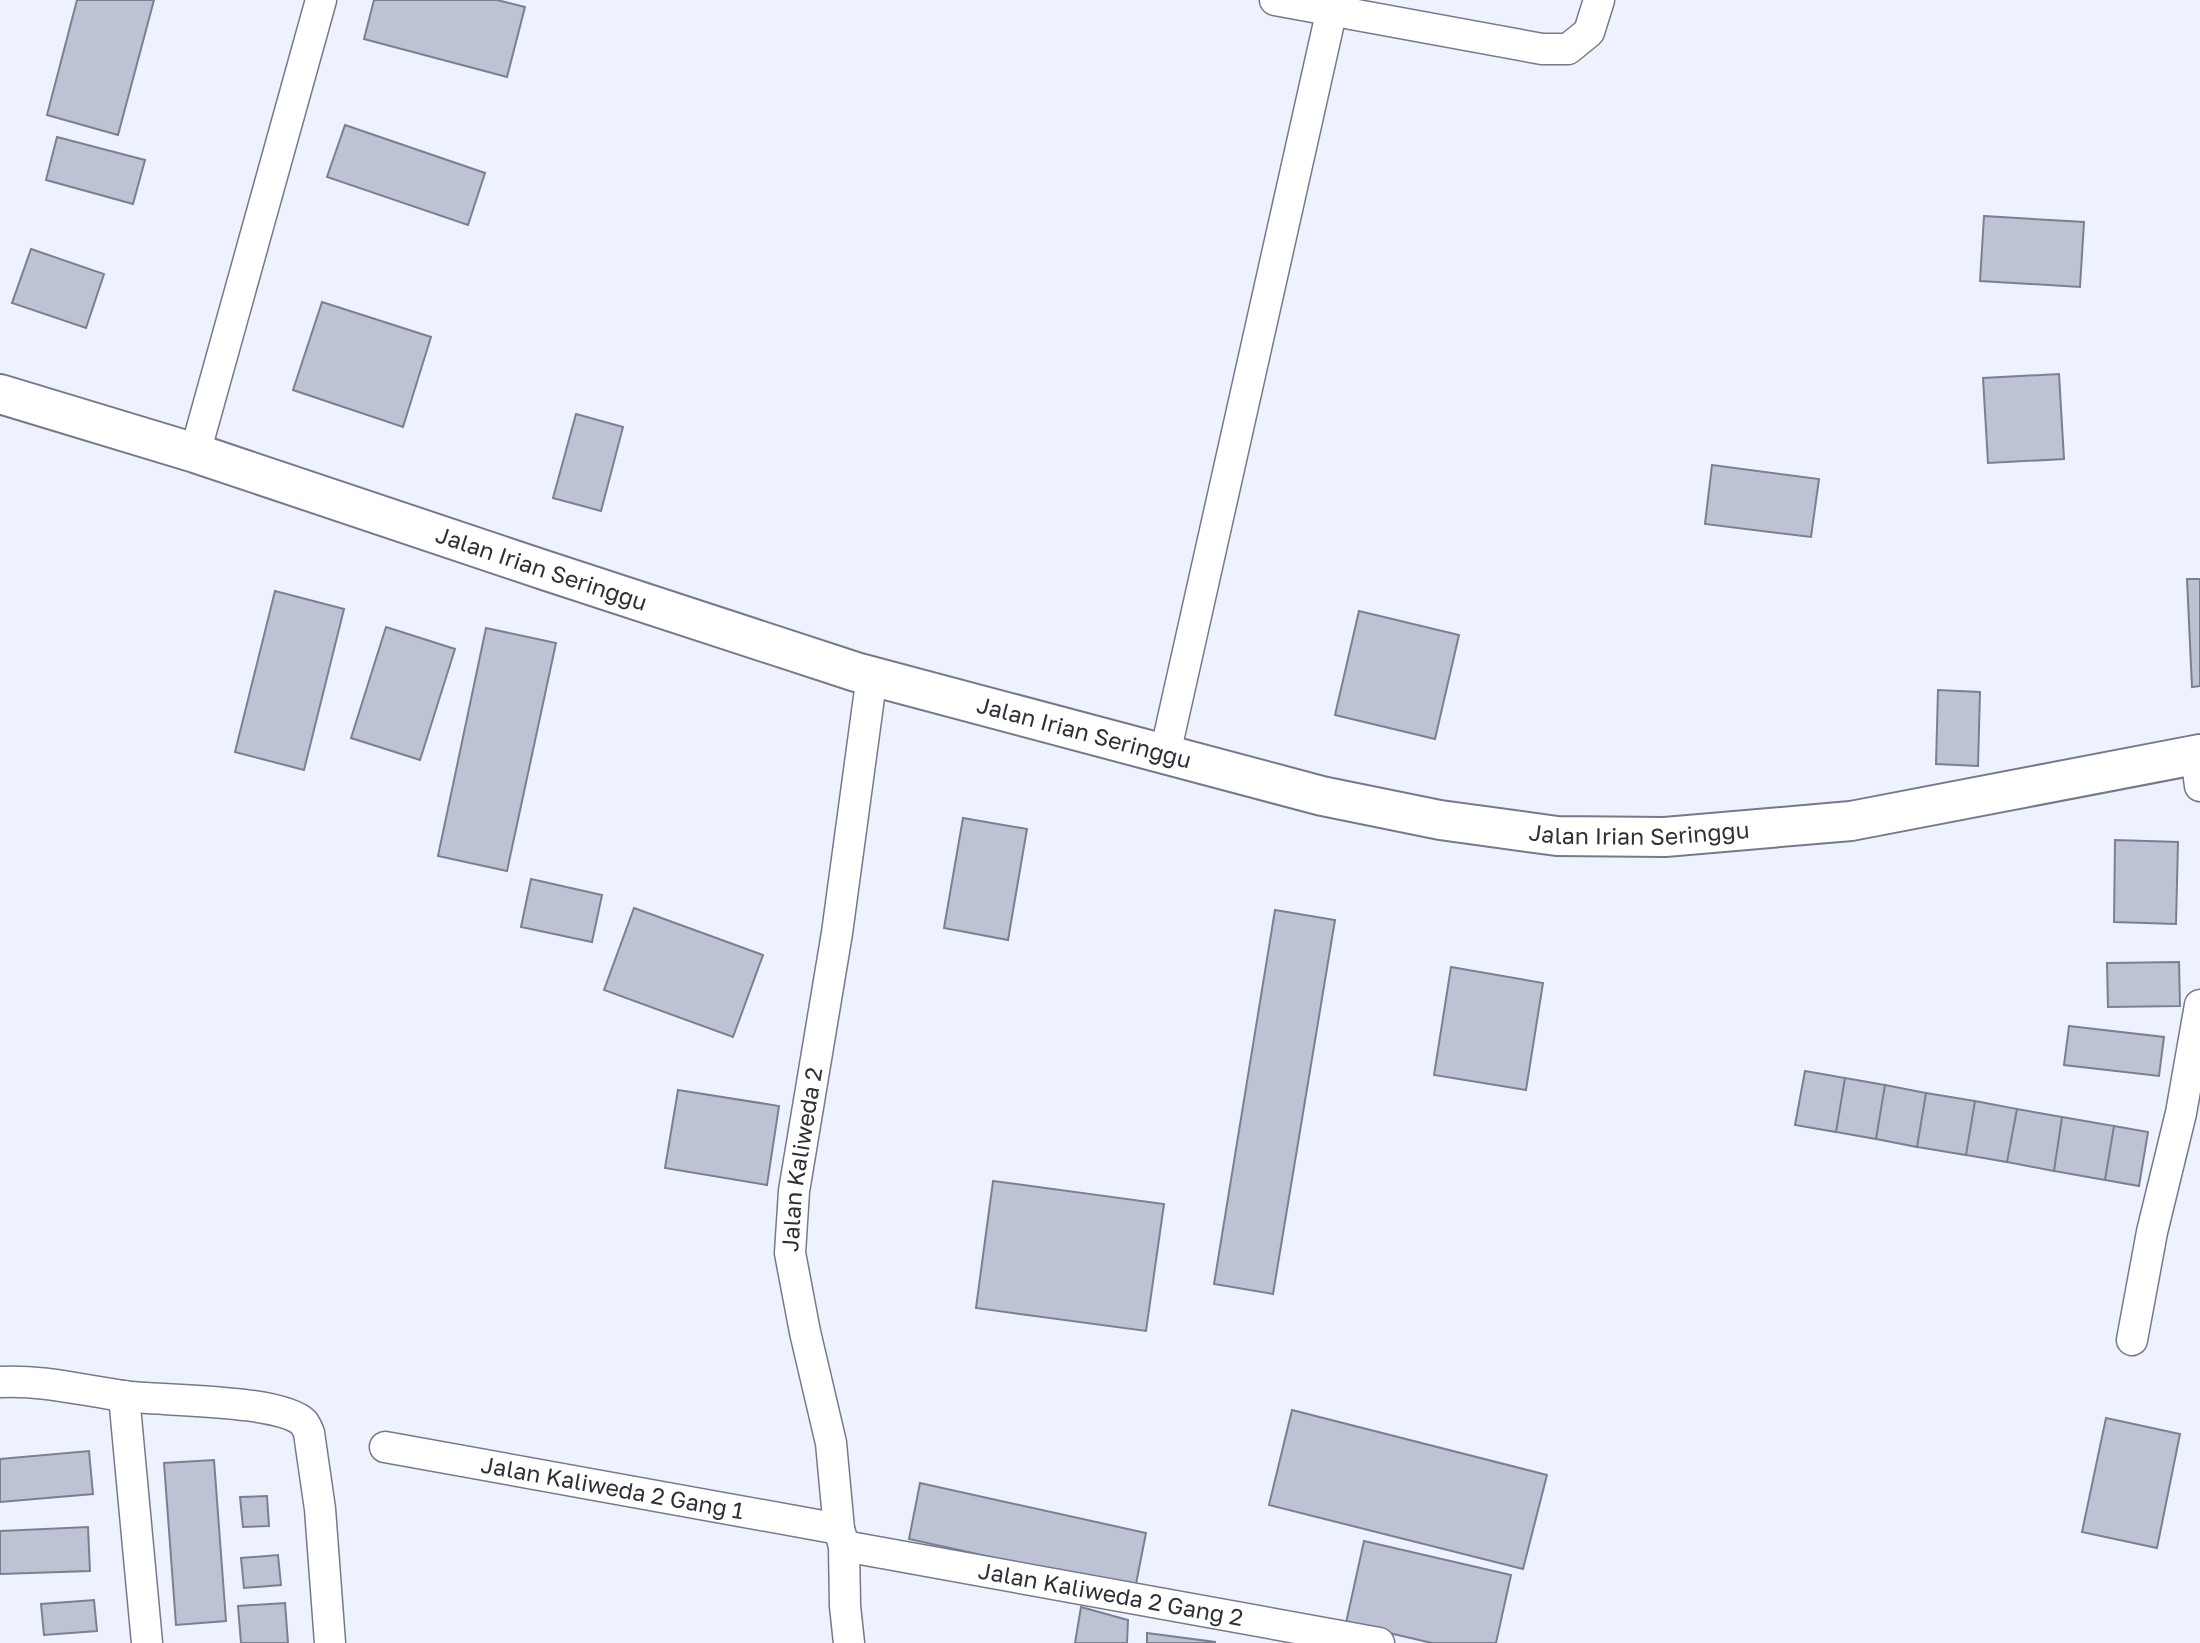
<svg xmlns="http://www.w3.org/2000/svg" width="2200" height="1643" font-family="'Golos Text',sans-serif">
<style>
.building{fill:#bdc2d5;stroke:#7b8091;stroke-width:2}
.lines{fill:none;stroke-linecap:round;stroke-linejoin:round}
.street-casing{stroke:#75798b;stroke-width:33}
.secondary-casing{stroke:#75798b;stroke-width:42}
.street{stroke:#fff;stroke-width:30}
.secondary{stroke:#fff;stroke-width:38}
.labels{text-anchor:middle;stroke-width:7;stroke-linejoin:round;paint-order:stroke}
.street-label{font-size:23px;fill:#2e3038;stroke:#fff}
</style>
<rect width="100%" height="100%" fill="#eef2fe"/>
<path class="building" d="M77 0H154L118 135 47 115Z
M374 0H497L525 7 507 77 364 39Z
M345 125 485 173 468 225 327 177Z
M57 137 145 160 133 204 46 180Z
M1984 216 2084 222 2080 287 1980 281Z
M31 249 104 274 86 328 12 303Z
M322 302 431 337 403 427 293 390Z
M2059 374 2064 459 1988 463 1983 378Z
M576 414 623 427 601 511 553 498Z
M1712 465 1819 479 1811 537 1705 524Z
M2187 579H2200V686L2192 687Z
M275 591 344 609 304 770 235 752Z
M1359 611 1459 635 1435 739 1335 715Z
M386 627 455 649 420 760 351 738Z
M486 628 556 643 507 871 438 856Z
M1938 690 1980 692 1978 766 1936 764Z
M963 818 1027 829 1008 940 944 928Z
M2115 840 2178 842 2176 924 2114 922Z
M531 879 602 895 592 942 521 927Z
M634 908 763 955 733 1037 604 990Z
M1275 910 1335 920 1273 1294 1214 1284Z
M2179 962 2180 1006 2108 1007 2107 963Z
M1451 967 1543 983 1526 1090 1434 1075Z
M2069 1026 2164 1037 2159 1076 2064 1065Z
M1805 1071 1845 1078 1836 1132 1795 1125Z
M1845 1078 1885 1085 1876 1139 1836 1132Z
M1885 1085 1926 1093 1917 1147 1876 1139Z
M678 1090 779 1106 767 1185 665 1168Z
M1926 1093 1975 1101 1966 1155 1917 1147Z
M1975 1101 2017 1109 2007 1162 1966 1155Z
M2017 1109 2062 1117 2054 1171 2007 1162Z
M2062 1117 2114 1126 2105 1180 2054 1171Z
M2114 1126 2148 1132 2139 1186 2105 1180Z
M993 1181 1164 1204 1146 1331 976 1308Z
M1292 1410 1547 1475 1523 1569 1269 1505Z
M2106 1418 2180 1434 2157 1548 2082 1532Z
M89 1451 93 1494 0 1502V1459Z
M214 1460 226 1621 176 1625 164 1463Z
M920 1483 1146 1533 1135 1589 909 1539Z
M267 1496 269 1526 243 1527 240 1497Z
M88 1527 90 1571 0 1574V1531Z
M1364 1541 1511 1575 1496 1643H1432L1346 1623Z
M278 1555 281 1585 244 1588 241 1558Z
M94 1600 97 1631 44 1635 41 1604Z
M285 1603 288 1643H241L238 1606Z
M1081 1607 1128 1620 1127 1643H1075Z
M1147 1633 1215 1642V1643H1147Z"/>
<g class="lines">
<defs>
<g id="street">
<path d="M1275 0 1542 49H1568L1589 32 1599 0"/>
<path d="M195 453 321 0"/>
<path d="M1165 754 1334 0"/>
<path d="M2196 754 2200 786"/>
<path d="M2132 1340 2152 1232 2181 1113 2200 1005"/>
<path d="M0 1382C45 1380 80 1390 123 1396 159 1401 282 1399 304 1423 306 1426 308 1430 309 1433L320 1509 330 1643"/>
<path d="M124 1396 147 1643"/>
<path id="s1" d="M385 1447 839 1529"/>
<path id="s2" d="M844 1546 1379 1643"/>
<path id="s3" d="M849 1643 845 1606 844 1546 839 1529 831 1443 805 1332 790 1253 794 1191 837 933 872 675"/>
</g>
<g id="secondary">
<path id="s4" d="M0 394 195 453 544 570 856 672 1322 796 1440 820 1557 836 1665 837 1851 821 2200 754"/>
</g>
</defs>
<use href="#street" class="street-casing"/>
<use href="#secondary" class="secondary-casing"/>
<use href="#street" class="street"/>
<use href="#secondary" class="secondary"/>
</g>
<g class="labels">
<g class="street-label">
<text dy="8" stroke="none"><textPath href="#s4" startOffset="569">Jalan Irian Seringgu</textPath></text>
<text dy="8" stroke="none"><textPath href="#s4" startOffset="1136">Jalan Irian Seringgu</textPath></text>
<text dy="8" stroke="none"><textPath href="#s4" startOffset="1703">Jalan Irian Seringgu</textPath></text>
<text dy="8" stroke="none"><textPath href="#s3" startOffset="490">Jalan Kaliweda 2</textPath></text>
<text dy="8" stroke="none"><textPath href="#s1" startOffset="231">Jalan Kaliweda 2 Gang 1</textPath></text>
<text dy="8" stroke="none"><textPath href="#s2" startOffset="271">Jalan Kaliweda 2 Gang 2</textPath></text>
</g>
</g>
</svg>
